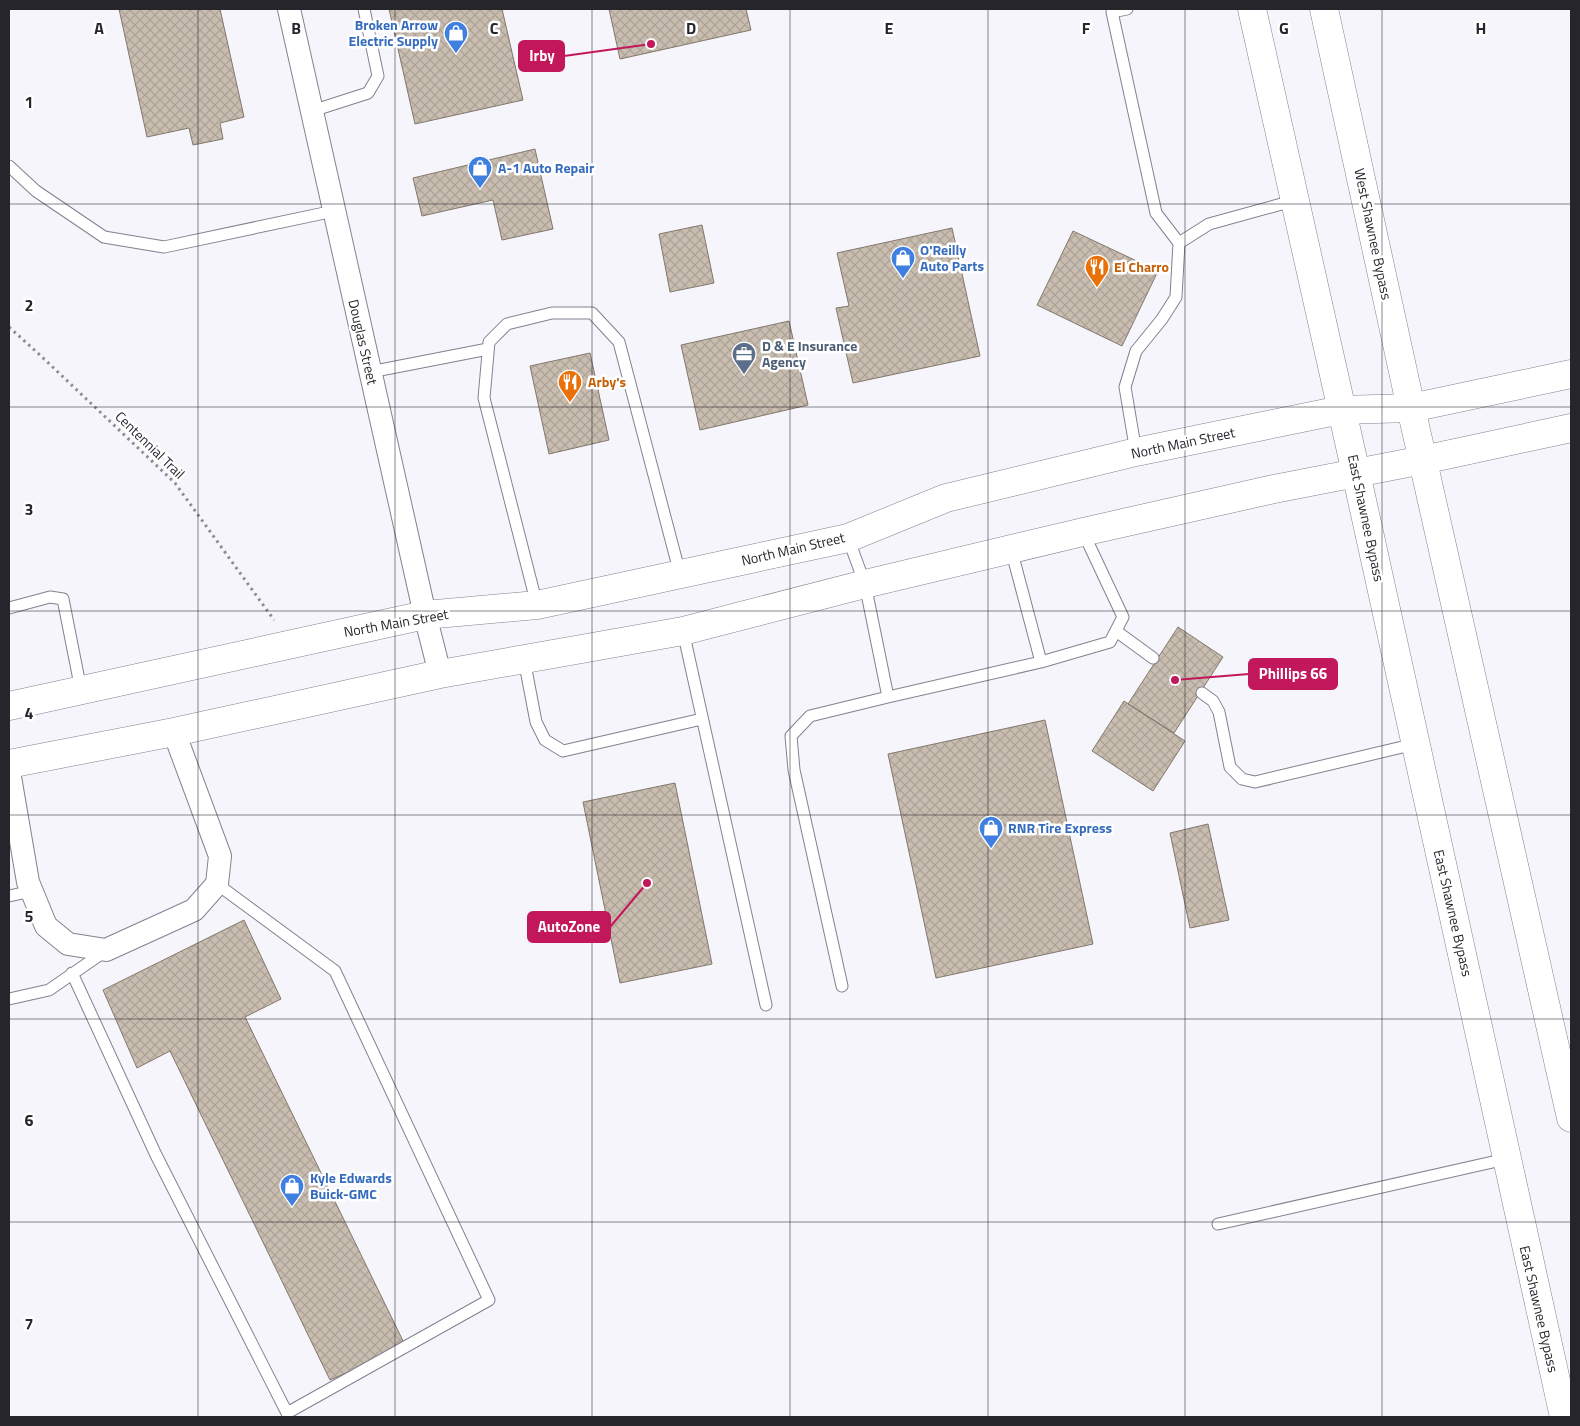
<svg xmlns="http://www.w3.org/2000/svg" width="1580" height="1426" font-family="'Titillium Web',sans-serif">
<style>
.building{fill:url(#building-cross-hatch);stroke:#82786b}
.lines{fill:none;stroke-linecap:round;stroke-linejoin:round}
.service-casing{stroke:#838190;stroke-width:13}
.minor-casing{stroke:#838190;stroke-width:24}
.tertiary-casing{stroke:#838190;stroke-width:29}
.primary-casing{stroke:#838190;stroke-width:29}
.trunk-casing{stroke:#838190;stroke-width:29}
.path{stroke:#8d8c92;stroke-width:3;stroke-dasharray:2.5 4;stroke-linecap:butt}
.service{stroke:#fff;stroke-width:11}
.minor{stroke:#fff;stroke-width:22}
.tertiary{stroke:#fff;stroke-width:28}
.primary{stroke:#fff;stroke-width:28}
.trunk{stroke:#fff;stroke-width:28}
.grid{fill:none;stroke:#26252b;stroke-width:1;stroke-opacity:0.55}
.labels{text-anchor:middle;stroke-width:5;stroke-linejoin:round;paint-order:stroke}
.shop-label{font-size:14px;font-weight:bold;fill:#366cbe;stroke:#fff;text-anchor:start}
.street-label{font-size:14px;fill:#26252b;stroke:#fff}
.food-label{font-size:14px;font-weight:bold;fill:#c56008;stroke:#fff;text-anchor:start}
.service-label{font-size:14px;font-weight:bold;fill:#4e5e75;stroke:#fff;text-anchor:start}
.grid-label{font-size:16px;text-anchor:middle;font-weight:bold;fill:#26252b;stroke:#fff;stroke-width:5;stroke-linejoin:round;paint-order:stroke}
.leader{fill:none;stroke:#c2185b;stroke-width:2}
.callout-dot{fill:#c2185b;stroke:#fff;stroke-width:2}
.callout{fill:#c2185b;stroke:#c2185b;stroke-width:2}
.callout-label{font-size:15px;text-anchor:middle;font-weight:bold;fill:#fff}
</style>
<defs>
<pattern id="building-cross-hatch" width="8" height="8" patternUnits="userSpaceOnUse" patternTransform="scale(1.25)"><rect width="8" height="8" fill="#c8bdaf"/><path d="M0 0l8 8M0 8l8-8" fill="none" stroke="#aca297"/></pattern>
</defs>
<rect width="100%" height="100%" fill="#f6f5fc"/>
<path class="building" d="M119 9H220L244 117 220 123 223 139 193 145 189 128 147 137Z
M389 9H502L523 100 415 124Z
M609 9H746L751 30 620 59Z
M535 149 553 229 502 240 493 200 422 216 413 178Z
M702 225 714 283 670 292 659 234Z
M952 228 980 356 853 383 836 308 849 306 837 253Z
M1073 231 1158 271 1122 346 1037 305Z
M789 321 808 405 700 430 681 345Z
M590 353 609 440 549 454 530 366Z
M1178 627 1223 657 1174 733 1128 704Z
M1124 701 1185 741 1153 791 1092 751Z
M1045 720 1093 944 936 978 888 754Z
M675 783 712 964 620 983 583 802Z
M1208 824 1229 920 1190 928 1170 833Z
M244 920 281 999 245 1017 406 1347 330 1380 170 1051 137 1068 103 990Z"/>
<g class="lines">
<defs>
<path id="service" d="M1127 9 1112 12 1156 213 1179 243
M312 111 368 93 378 76 364 9
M9 166 36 191 104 237 164 247 334 211
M370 372 488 349
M1136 452 1125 387 1136 351 1162 319 1176 297 1179 243 1209 224 1296 200
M1011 549 1041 662
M537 605 484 398 489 342 507 324 552 313H592L619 342 680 574
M9 608 50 597 63 599 81 690
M683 631 766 1005
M1116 631 1153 658
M524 659 536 722 545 740 563 751 702 719
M1202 693 1213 701 1219 712 1230 767 1242 779 1255 782 1415 744
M888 697 1041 662 1110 642 1123 617 1083 532
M9 896 32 891
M72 973 156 1155 287 1413 489 1300 335 971 217 884
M842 986 794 770 791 736 810 716 888 697 865 584 848 538
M9 999 49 990 104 952
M1218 1224 1506 1159"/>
<path id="minor" d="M289 9 425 615 440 674
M9 771 28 882 46 926 68 944 106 950 194 910 217 884 220 856 174 732"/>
<path id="tertiary" d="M1411 408 1571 374
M1423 460 1571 428"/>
<path id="primary" d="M9 706 425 615 537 605 848 538 946 498 1136 452 1341 410 1411 408
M9 764 174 732 440 674 683 631 865 584 1083 532 1274 489 1423 460"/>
<path id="trunk" d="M1252 9 1356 473 1564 1417
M1324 9 1411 408 1571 1118"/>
</defs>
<use href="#service" class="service-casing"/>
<use href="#minor" class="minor-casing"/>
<use href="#tertiary" class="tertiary-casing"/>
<use href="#primary" class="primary-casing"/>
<use href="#trunk" class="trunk-casing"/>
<path class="path" d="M9 327 41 356 175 483 274 620"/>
<use href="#service" class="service"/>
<use href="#minor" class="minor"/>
<use href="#tertiary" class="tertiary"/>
<use href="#primary" class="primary"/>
<use href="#trunk" class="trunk"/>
</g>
<path class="grid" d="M198 9V1417M395 9V1417M592 9V1417M790 9V1417M988 9V1417M1185 9V1417M1382 9V1417M9 204H1571M9 407H1571M9 611H1571M9 815H1571M9 1019H1571M9 1222H1571"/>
<defs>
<symbol id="shop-pin" viewBox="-11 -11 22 30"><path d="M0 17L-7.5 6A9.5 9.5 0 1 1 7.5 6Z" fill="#3f7fe0" stroke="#fff"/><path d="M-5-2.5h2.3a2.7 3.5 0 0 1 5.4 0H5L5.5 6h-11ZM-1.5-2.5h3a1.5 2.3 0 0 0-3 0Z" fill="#fff"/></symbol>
<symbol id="restaurant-pin" viewBox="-11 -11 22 30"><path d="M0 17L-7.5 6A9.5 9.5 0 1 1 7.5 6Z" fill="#e8710a" stroke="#fff"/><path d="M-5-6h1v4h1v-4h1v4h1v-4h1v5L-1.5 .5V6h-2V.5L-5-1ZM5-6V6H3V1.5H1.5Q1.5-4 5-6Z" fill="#fff"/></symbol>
<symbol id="office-pin" viewBox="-11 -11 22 30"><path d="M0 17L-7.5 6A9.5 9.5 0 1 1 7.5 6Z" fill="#5c6f8a" stroke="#fff"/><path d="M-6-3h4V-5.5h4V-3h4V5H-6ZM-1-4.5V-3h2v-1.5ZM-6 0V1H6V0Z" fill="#fff"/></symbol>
</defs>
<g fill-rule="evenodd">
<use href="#shop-pin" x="442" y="19" width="28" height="38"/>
<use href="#shop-pin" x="466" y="154" width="28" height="38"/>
<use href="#shop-pin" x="889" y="244" width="28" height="38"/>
<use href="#restaurant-pin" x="1083" y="253" width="28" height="38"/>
<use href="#office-pin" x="730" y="340" width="28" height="38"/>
<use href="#restaurant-pin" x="556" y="368" width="28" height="38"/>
<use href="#shop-pin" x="977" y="814" width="28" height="38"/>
<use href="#shop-pin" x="278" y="1172" width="28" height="38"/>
</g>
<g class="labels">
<g class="shop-label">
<text x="438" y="30" text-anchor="end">Broken Arrow<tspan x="438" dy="16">Electric Supply</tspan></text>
<text x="498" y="173">A-1 Auto Repair</text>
<text x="920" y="255">O'Reilly<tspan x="920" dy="16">Auto Parts</tspan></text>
<text x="1008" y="833">RNR Tire Express</text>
<text x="310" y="1183">Kyle Edwards<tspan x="310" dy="16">Buick-GMC</tspan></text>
</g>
<g class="street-label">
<text transform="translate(1373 234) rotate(78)" y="5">West Shawnee Bypass</text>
<text transform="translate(363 342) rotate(77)" y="5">Douglas Street</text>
<text transform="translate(1183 443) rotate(-12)" y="5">North Main Street</text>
<text transform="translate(150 445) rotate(44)" y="5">Centennial Trail</text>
<text transform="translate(1366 518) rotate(78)" y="5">East Shawnee Bypass</text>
<text transform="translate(793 549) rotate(-13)" y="5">North Main Street</text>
<text transform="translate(396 623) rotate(-10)" y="5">North Main Street</text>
<text transform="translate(1453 913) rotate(77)" y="5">East Shawnee Bypass</text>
<text transform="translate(1539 1309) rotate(77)" y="5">East Shawnee Bypass</text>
</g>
<g class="food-label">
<text x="1114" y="272">El Charro</text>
<text x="588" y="387">Arby's</text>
</g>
<g class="service-label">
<text x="762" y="351">D &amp; E Insurance<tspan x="762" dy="16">Agency</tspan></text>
</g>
</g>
<g class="grid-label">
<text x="99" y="34">A</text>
<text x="296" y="34">B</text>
<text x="494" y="34">C</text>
<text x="691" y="34">D</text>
<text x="889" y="34">E</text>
<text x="1086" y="34">F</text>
<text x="1284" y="34">G</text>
<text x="1481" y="34">H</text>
<text x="29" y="108">1</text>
<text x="29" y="311">2</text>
<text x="29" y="515">3</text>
<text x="29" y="719">4</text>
<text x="29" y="922">5</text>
<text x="29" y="1126">6</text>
<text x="29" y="1330">7</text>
</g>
<path class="leader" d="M651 44L564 56M1175 680L1249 674M647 883L610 927"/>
<g class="callout-dot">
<circle cx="651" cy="44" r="5"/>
<circle cx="1175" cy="680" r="5"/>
<circle cx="647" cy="883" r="5"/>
</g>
<g class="callout">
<rect x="519" y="41" width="45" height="30" rx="5"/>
<rect x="1249" y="659" width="88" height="30" rx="5"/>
<rect x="528" y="912" width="82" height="30" rx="5"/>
</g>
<g class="callout-label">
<text x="542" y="61">Irby</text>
<text x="1293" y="679">Phillips 66</text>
<text x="569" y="932">AutoZone</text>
</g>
<rect width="1580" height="1426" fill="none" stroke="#26252b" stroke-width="20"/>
</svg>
